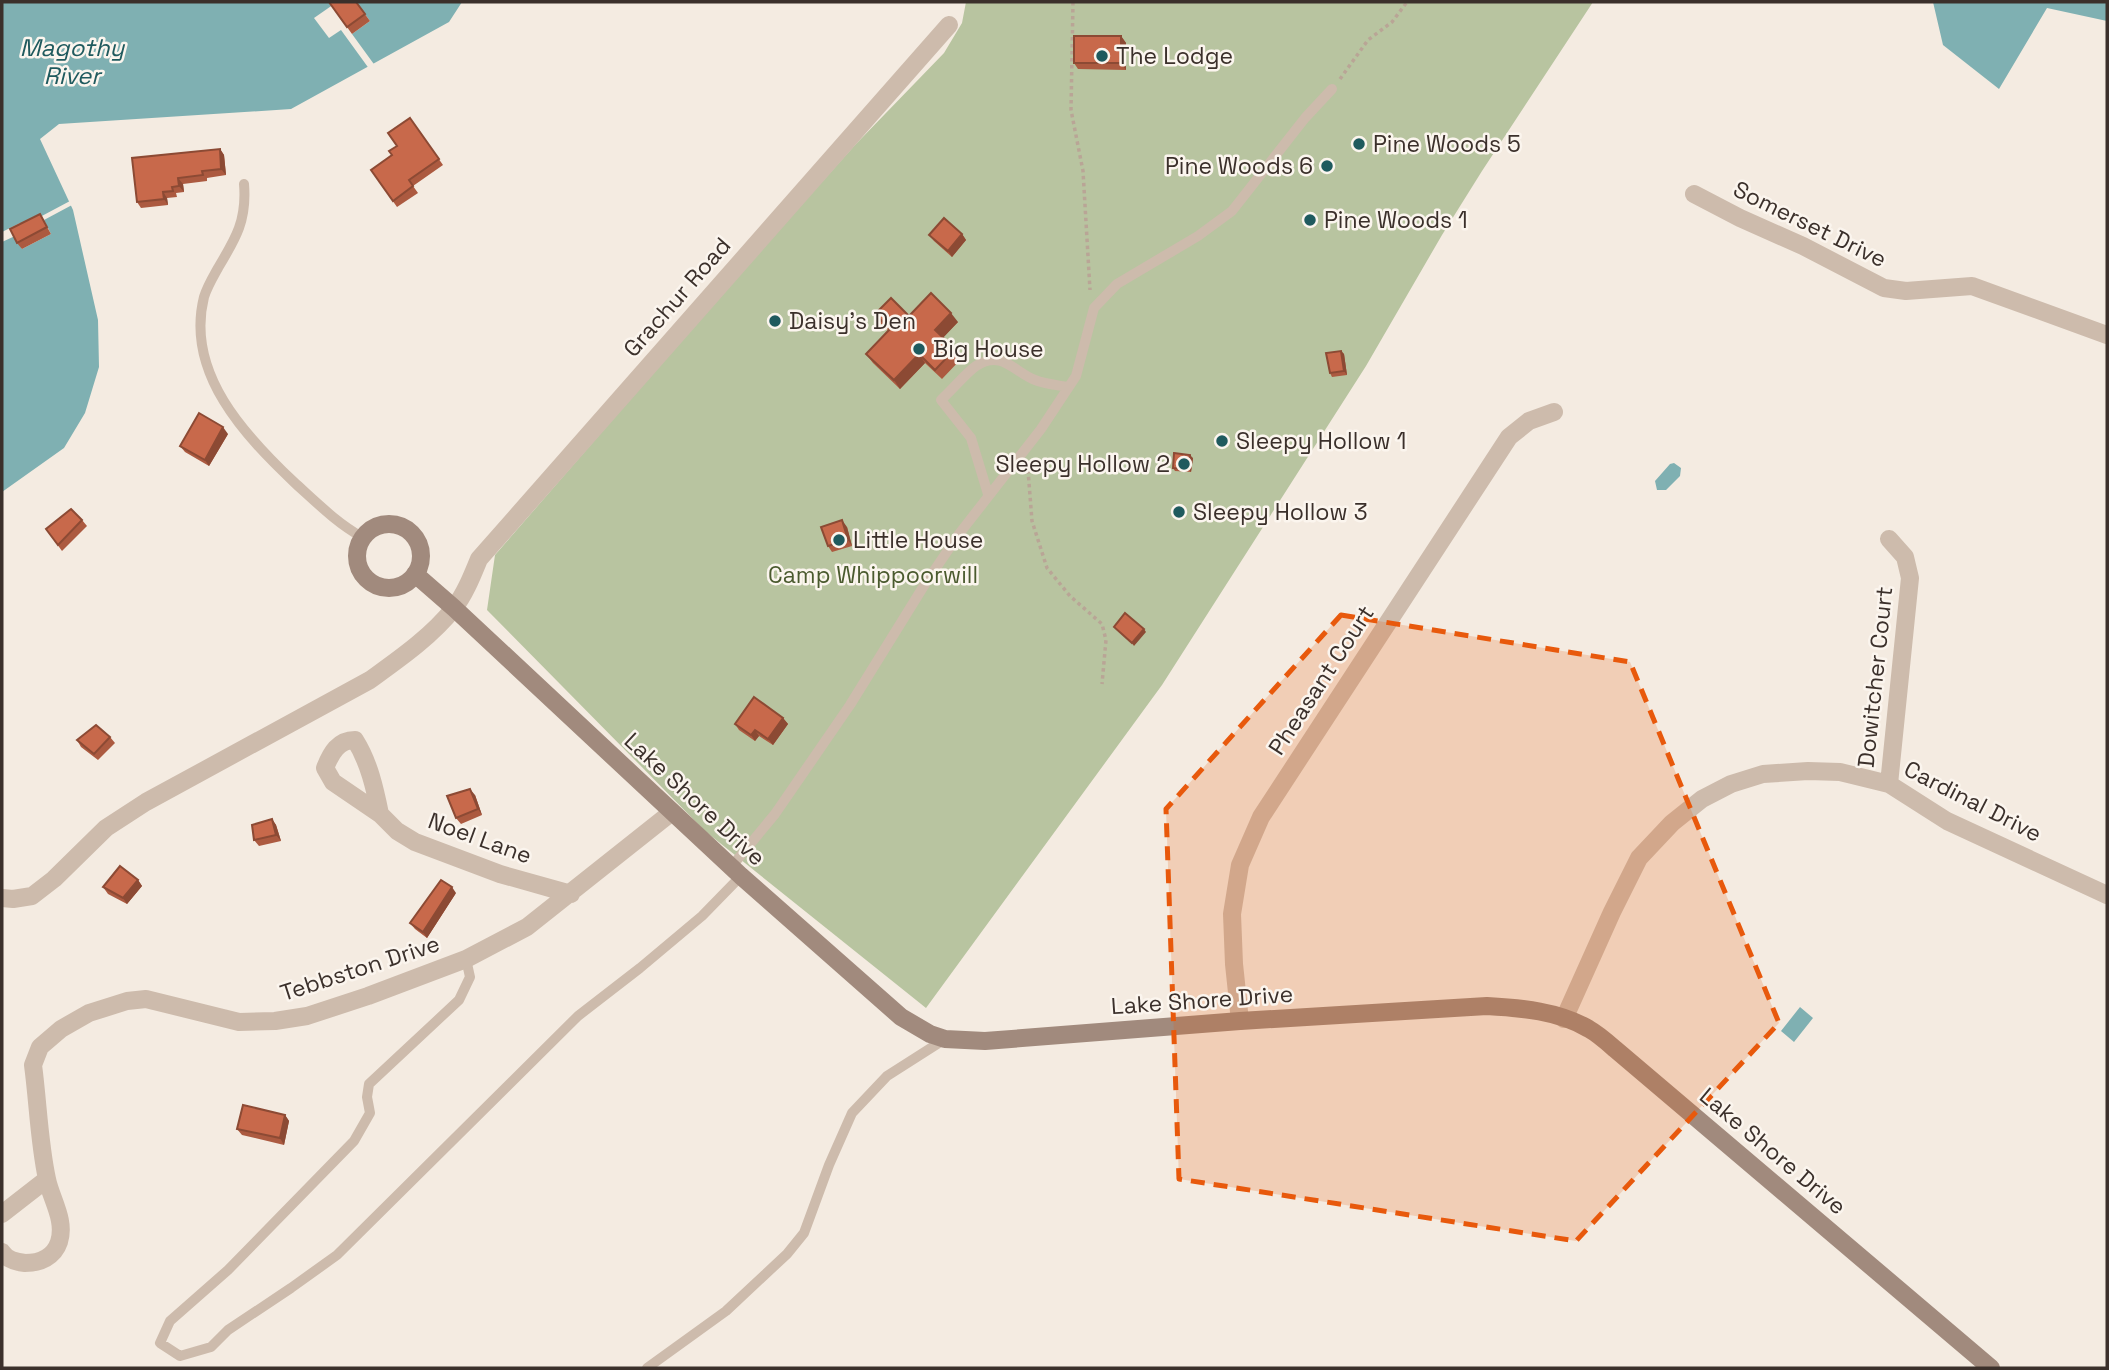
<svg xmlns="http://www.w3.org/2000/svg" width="2109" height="1370" font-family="'Space Grotesk',sans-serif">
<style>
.green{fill:#b8c4a0}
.water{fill:#7fb0b2}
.pier{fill:#f4ebe1}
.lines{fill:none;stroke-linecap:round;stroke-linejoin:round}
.path{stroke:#b9a596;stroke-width:3.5;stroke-dasharray:3.5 3.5;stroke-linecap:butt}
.lane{stroke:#cdbbac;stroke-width:10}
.street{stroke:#cdbbac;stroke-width:18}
.secondary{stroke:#a18a7d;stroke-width:18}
.wall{fill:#ac5a40}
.shaded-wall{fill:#8c4a34}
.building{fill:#c8694b;stroke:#8c4a34;stroke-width:2}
.marked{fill:#e8590c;fill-opacity:0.2;stroke:#e8590c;stroke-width:5;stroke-dasharray:14 9;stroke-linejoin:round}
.poi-dot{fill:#1f5a5e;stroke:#fbf5ee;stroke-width:2.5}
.labels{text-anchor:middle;stroke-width:5;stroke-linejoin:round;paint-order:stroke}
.poi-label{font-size:23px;fill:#3b302b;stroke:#fbf5ee;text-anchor:start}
.street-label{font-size:23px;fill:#3b302b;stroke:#fbf5ee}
.park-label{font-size:23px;fill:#4a5a2e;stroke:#fbf5ee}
.water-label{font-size:24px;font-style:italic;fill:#1f5a5e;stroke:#fbf5ee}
</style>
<rect width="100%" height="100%" fill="#f4ebe1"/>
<path class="green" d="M966 2H1593L1482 171 1442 235 1366 366 1162 685 926 1008 705 831 487 610 495 555 732 282 855 145 944 53 962 23Z"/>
<path class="water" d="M2 2H462L449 22 291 109 59 124 40 139 73 210 98 320 99 367 85 413 64 448 2 492Z
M1933 2H2107V21L2047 8 1999 89 1943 45Z
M1674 463 1681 468 1680 476 1666 490H1657L1655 481 1670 464Z
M1800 1007 1813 1018 1794 1042 1781 1031Z"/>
<path class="pier" d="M337 2H356L370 21 352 34 376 67 370 70 341 30 329 38 314 18Z
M70 201 72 205 44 220 51 234 22 249 15 236 2 242V232L20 223 23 226Z"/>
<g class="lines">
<path class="path" d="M1073 2 1071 110 1083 171 1090 290
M1340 79 1368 40 1392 22 1407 2
M1028 470 1032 521 1047 568 1070 596 1102 624 1106 640 1102 684"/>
<path class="lane" d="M244 184C247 220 236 238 218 268 213 277 207 287 204 297 185 373 245 436 296 484 317 503 337 523 362 537
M988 494 971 438 941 400C951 391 967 372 976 366 1002 349 1014 372 1035 380 1045 384 1057 385 1068 387
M732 866 775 814 850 705 925 584 959 534 1041 429 1076 376 1094 308 1117 284 1198 236 1232 211 1305 118 1332 89
M466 959 470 977 459 1000 369 1084 367 1097 370 1113 354 1141 228 1270 170 1321 160 1343 180 1356 211 1347 228 1330 291 1288 337 1255 578 1016 640 968 702 916 741 876
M647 1368 726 1311 787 1254 804 1233 829 1165 852 1113 887 1076 945 1039"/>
<path class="street" d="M1694 194 1740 218 1803 246 1884 288 1906 291 1972 286 2107 335
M1889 539 1905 557 1910 578 1889 784
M380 814C375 789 369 762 355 740 338 740 331 753 325 768L333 782 380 814 397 831 415 842 500 874 571 894
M2 898 13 899 32 896 54 879 106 828 146 802 370 680C399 659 431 637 454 608 465 594 472 576 479 559L949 25
M1564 1019 1612 912 1639 858 1672 823 1702 799 1731 784 1763 774 1808 771 1840 772 1889 784 1947 821 2107 895
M1240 1021 1234 964 1232 914 1240 865 1261 817 1509 437 1529 421 1554 412
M2 1214 47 1179
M2 1252C6 1259 16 1262 25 1263 40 1263 54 1257 59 1242 66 1220 51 1199 47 1179 39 1142 38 1102 33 1065L40 1047 61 1029 89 1013 127 1001 146 999 239 1022 275 1021 307 1016 368 996 466 959 527 927 672 812"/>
<path class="secondary" d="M357 556a32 32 0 1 1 64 0a32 32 0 1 1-64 0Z
M415 574 454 608 741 876 901 1017 930 1034 945 1039 985 1041 1240 1021 1487 1006C1521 1008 1559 1011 1589 1029 1598 1034 1607 1042 1615 1049L1991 1368"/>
</g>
<path class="wall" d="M329 2H356L370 21 352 34Z
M1121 36 1126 43V70L1078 69 1074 63Z
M410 118 443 165 413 186 418 193 397 207 371 170 392 155Z
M220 149 224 155 226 175 207 178V181L183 184 184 192 176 193 177 197 167 198 168 205 141 208 137 202Z
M40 214 51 234 22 249 17 243Z
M962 234 966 240 952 257 934 241 929 235Z
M875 314 909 316 958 322 943 337 955 349 962 358 942 379 925 363 900 389 873 363 866 354 888 330 881 324Z
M1341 351 1344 354 1347 375 1332 377 1330 373Z
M228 434 209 466 185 452 180 446Z
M1193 458 1191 472 1175 471 1173 468Z
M82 520 87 526 62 551 46 529Z
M847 527 852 546 832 552 828 546Z
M783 718 788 724 773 745 759 736 755 741 739 730 735 724Z
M110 737 115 743 98 760 81 747 77 740Z
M475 795 482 815 461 824 456 818Z
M272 819 276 825 281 841 259 846 254 840Z
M138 880 142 886 127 904 108 894 103 887Z
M456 893 427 938 415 929 410 923Z
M285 1115 289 1121 284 1145 242 1135 237 1129Z"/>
<path class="shaded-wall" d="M1121 36 1126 43V70L1121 63Z
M220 149 224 155 226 175 221 169Z
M178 178 183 184 184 192 179 186Z
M163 192 167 198 168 205 164 199Z
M962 234 966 240 952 257 948 251Z
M951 313 958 322 942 339 935 330Z
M1341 351 1344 354 1347 375 1344 371Z
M919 354 925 363 900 389 894 380Z
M223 427 228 434 209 466 205 460Z
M1190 455 1193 458 1191 472 1189 469Z
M842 520 847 527 852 546 848 540Z
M1144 629 1146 632 1134 646 1132 643Z
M783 718 788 724 773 745 768 739Z
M755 730 759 736 755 741 751 735Z
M470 789 475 795 482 815 478 809Z
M272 819 276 825 281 841 276 835Z
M138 880 142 886 127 904 123 898Z
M452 887 456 893 427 938 423 932Z
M285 1115 289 1121 284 1145 280 1138Z"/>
<path class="building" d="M329 2H356L365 14 347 27Z
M1074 36H1121V63H1074Z
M410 118 439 159 409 180 413 186 393 201 371 170 392 155 389 151 397 146 388 133Z
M220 149 221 169 202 171 203 175 178 178 179 186 172 187 173 191 163 192 164 199 137 202 132 158Z
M40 214 47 227 17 243 10 229Z
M944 218 962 234 948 251 929 235Z
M931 293 951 313 935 330 955 349 935 370 919 354 894 380 866 354 890 329 875 314 891 298 909 316Z
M1341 351 1344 371 1330 373 1326 353Z
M199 413 223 427 205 460 180 446Z
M1174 453 1190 455 1189 469 1173 468Z
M71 509 82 520 58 545 46 529Z
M842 520 848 540 828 546 821 527Z
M1125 613 1144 629 1132 643 1114 627Z
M754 697 783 718 768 739 755 730 751 735 735 724Z
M96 725 110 737 94 754 77 740Z
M470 789 478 809 456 818 447 796Z
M272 819 276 835 254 840 252 825Z
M120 866 138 880 123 898 103 887Z
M441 880 452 887 423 932 410 923Z
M243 1105 285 1115 280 1138 237 1129Z"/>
<path class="marked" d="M1341 615 1630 662 1779 1023 1576 1241 1179 1179 1166 809Z"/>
<g class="poi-dot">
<circle cx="1102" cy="56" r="7"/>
<circle cx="1359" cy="144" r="7"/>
<circle cx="1327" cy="166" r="7"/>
<circle cx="1310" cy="220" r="7"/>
<circle cx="775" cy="321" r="7"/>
<circle cx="919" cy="349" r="7"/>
<circle cx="1222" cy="441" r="7"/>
<circle cx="1184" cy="464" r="7"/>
<circle cx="1179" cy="512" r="7"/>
<circle cx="839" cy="540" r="7"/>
</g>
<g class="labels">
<g class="poi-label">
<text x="1116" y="64">The Lodge</text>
<text x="1373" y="152">Pine Woods 5</text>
<text x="1313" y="174" text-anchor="end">Pine Woods 6</text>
<text x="1324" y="228">Pine Woods 1</text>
<text x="789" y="329">Daisy’s Den</text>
<text x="933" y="357">Big House</text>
<text x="1236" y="449">Sleepy Hollow 1</text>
<text x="1170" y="472" text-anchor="end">Sleepy Hollow 2</text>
<text x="1193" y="520">Sleepy Hollow 3</text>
<text x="853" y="548">Little House</text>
</g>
<g class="street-label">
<text transform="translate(1810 224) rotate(26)" y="8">Somerset Drive</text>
<text transform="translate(677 297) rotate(-49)" y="8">Grachur Road</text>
<text transform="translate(1875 677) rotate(-84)" y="8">Dowitcher Court</text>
<text transform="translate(1321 680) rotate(-57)" y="8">Pheasant Court</text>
<text transform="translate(695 799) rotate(43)" y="8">Lake Shore Drive</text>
<text transform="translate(1973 801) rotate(27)" y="8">Cardinal Drive</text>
<text transform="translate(480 838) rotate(20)" y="8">Noel Lane</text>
<text transform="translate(360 968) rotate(-18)" y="8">Tebbston Drive</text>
<text transform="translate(1202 1000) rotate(-4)" y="8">Lake Shore Drive</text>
<text transform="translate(1773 1151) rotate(40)" y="8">Lake Shore Drive</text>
</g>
<g class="park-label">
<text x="873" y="583">Camp Whippoorwill</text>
</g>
<g class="water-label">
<text x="72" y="56">Magothy<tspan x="72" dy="28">River</tspan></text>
</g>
</g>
<rect width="2109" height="1370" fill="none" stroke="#3b302b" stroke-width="7"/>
</svg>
